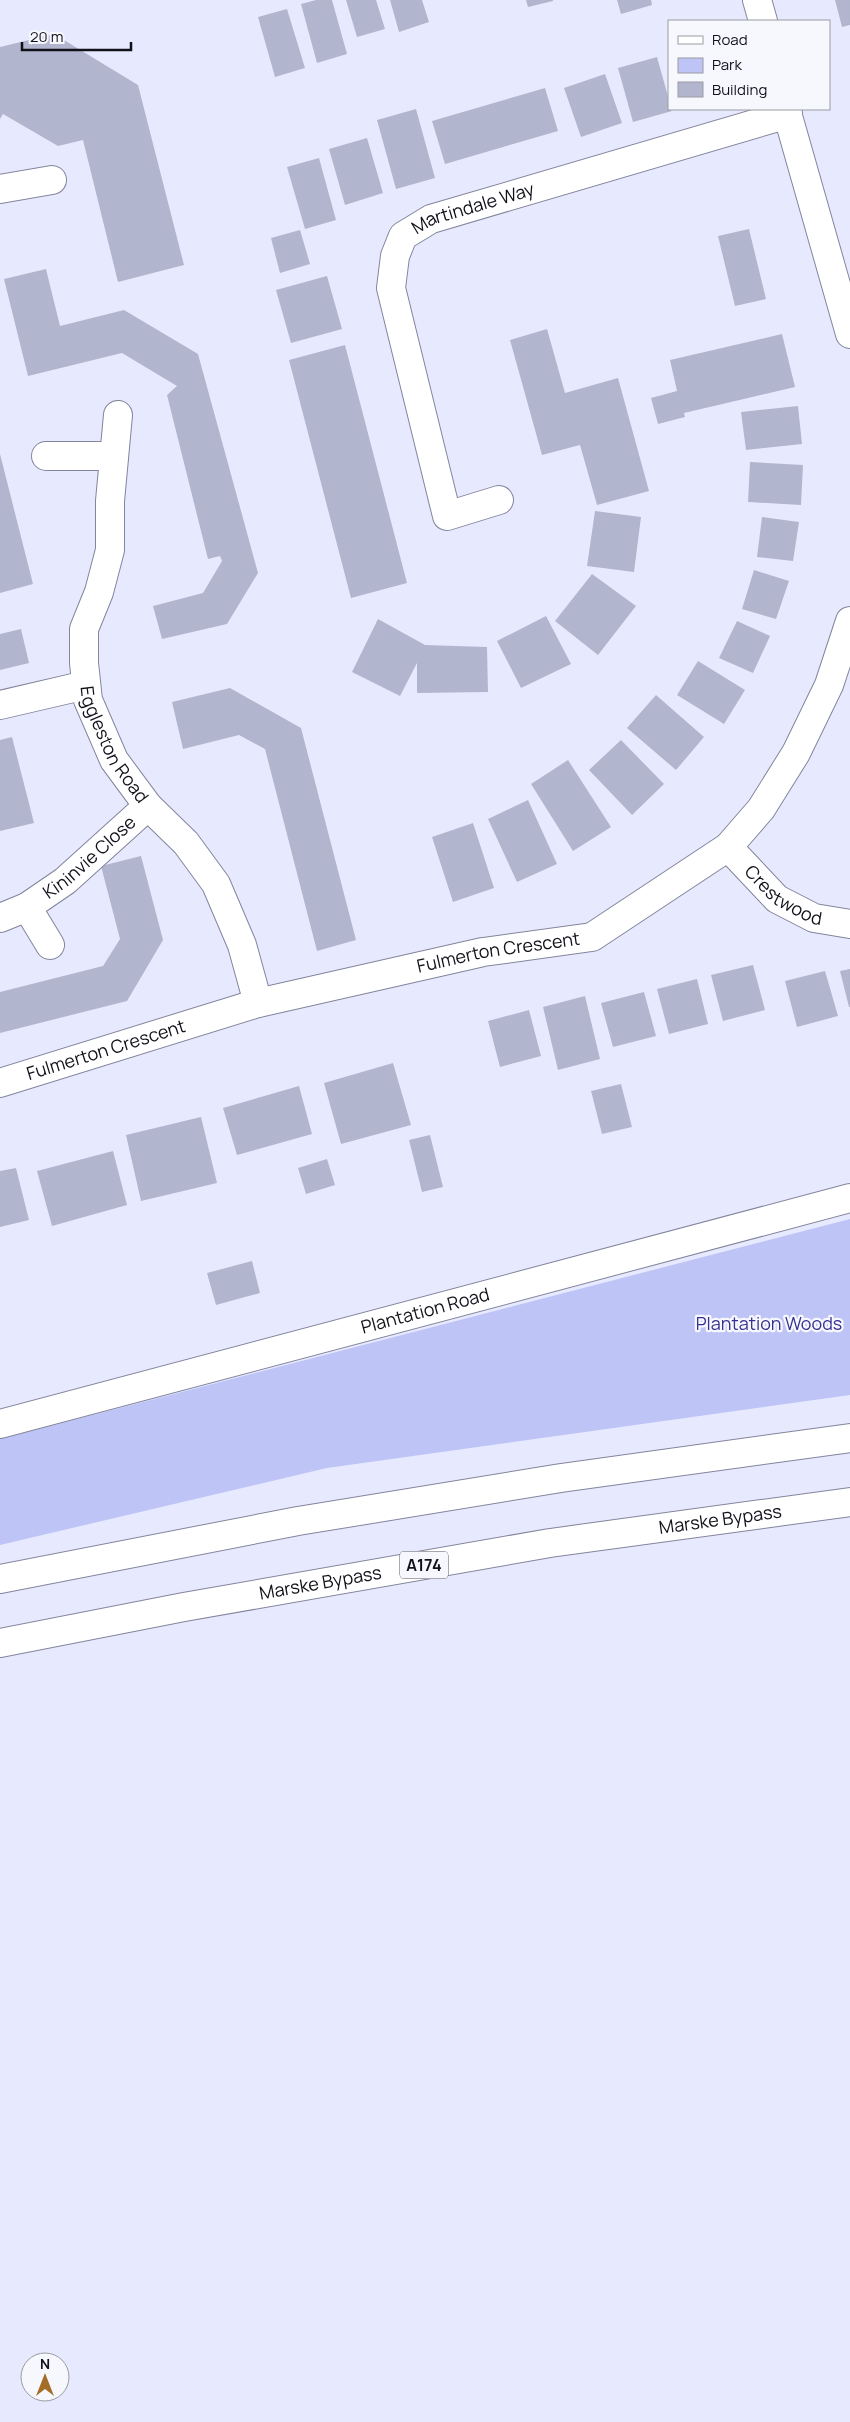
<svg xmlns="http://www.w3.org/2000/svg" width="850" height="2422" font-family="Manrope,sans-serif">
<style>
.green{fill:#bfc4f7}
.building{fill:#b2b5ce}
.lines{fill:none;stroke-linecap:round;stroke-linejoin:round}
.street-casing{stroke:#82859c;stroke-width:30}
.primary-casing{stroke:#82859c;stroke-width:30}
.street{stroke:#fff;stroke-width:28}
.primary{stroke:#fff;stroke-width:28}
.labels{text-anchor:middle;stroke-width:4.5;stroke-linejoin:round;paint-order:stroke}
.shield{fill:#f7f8fd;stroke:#56565e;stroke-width:1}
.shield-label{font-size:16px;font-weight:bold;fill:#11111a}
.street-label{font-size:18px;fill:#11111a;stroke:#f7f8fd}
.park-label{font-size:18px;fill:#393192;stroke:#f7f8fd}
</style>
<rect width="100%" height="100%" fill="#e7eaff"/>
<path class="green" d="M850 1219V1395L327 1468 0 1545V1439Z"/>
<path class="building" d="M316 0H332L347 54 317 63 301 4Z
M346 0H376L385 29 357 37Z
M390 0H422L429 22 399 32Z
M526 0H553V1L528 7Z
M617 0H651L652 5 621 14Z
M835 0H850V25L842 27Z
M287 9 305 68 275 77 258 17Z
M54 34 138 85 184 265 118 282 83 140 58 146 3 114 0 119V47Z
M657 57 669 100V109L672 111 633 122 618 68Z
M605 74 622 123 581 137 564 88Z
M545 88 558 131 445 164 432 121Z
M416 109 435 178 396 189 377 120Z
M367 138 383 193 345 205 329 149Z
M319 158 336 220 305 229 287 167Z
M749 229 766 299 735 306 718 236Z
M300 230 310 264 280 273 271 238Z
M46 269 60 326 124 310 198 354 258 573 227 624 162 639 153 606 203 593 222 561 220 556 208 559 167 395 177 386 122 353 28 376 4 279Z
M327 276 342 329 291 343 276 290Z
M547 329 565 393 618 378 649 491 597 505 580 445 542 455 510 340Z
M782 334 795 387 684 413 685 417 658 424 651 398 677 391 670 360Z
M345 345 407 583 351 598 289 360Z
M798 406 802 444 746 450 741 412Z
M0 454 33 584 0 593Z
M750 462 803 465 801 505 748 502Z
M595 511 641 517 634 572 587 566Z
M762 517 799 522 793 561 757 557Z
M754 570 789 581 776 619 742 609Z
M592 574 636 606 598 655 555 621Z
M546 616 571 664 521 688 497 641Z
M378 619 425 645 487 647 488 692 417 693V663L400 696 352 672Z
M737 621 770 636 753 673 719 658Z
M21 629 29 663 0 670V634Z
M698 661 745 690 724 724 677 695Z
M230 688 301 728 356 940 317 951 265 749 239 735 183 749 172 702Z
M656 695 704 737 676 770 627 728Z
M12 737 34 823 0 831V740Z
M621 740 664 784 632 815 589 770Z
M568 760 611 827 573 851 531 784Z
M528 800 557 864 517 882 488 819Z
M473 823 494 888 453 902 432 837Z
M141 856 163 940 127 1001 0 1033V992L103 966 120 939 101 866Z
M753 965 765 1010 723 1021 711 975Z
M850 969V1007H849L840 971Z
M825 971 838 1016 797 1027 785 981Z
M697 979 708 1024 669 1034 657 989Z
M644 992 656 1036 613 1047 601 1003Z
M585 996 600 1059 558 1070 543 1007Z
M529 1010 541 1056 500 1067 488 1021Z
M393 1063 411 1125 341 1144 324 1083Z
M621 1084 632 1127 602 1134 591 1091Z
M299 1086 312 1134 237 1155 223 1108Z
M201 1117 217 1183 141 1201 126 1135Z
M430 1135 443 1187 422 1192 409 1140Z
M113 1151 127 1205 52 1226 37 1171Z
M327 1159 335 1185 306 1194 298 1168Z
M16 1168 29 1220 0 1227V1171Z
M252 1261 260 1293 216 1305 207 1273Z"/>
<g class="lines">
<defs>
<g id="street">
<path d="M757 0 763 21"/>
<path d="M786 109 850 334"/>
<path d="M0 189 52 180"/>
<path id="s1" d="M118 415 110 501V550L99 592 84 629V663L88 700 114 760 148 806 186 843 216 884 242 945 258 1003"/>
<path d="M46 456H114"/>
<path id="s2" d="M499 500 447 516 391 288 395 256 403 236 431 219 788 114"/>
<path d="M0 705 86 685"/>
<path id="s3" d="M728 847 777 899 814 918 850 924"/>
<path d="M27 907 50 945"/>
<path id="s4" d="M0 918 27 907 65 881 148 806"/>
<path id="s5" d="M0 1083 258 1003 483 952 592 937 728 847 761 809 796 753 829 685 850 621"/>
<path id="s6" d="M0 1424 850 1198"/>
</g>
<g id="primary">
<path d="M0 1579 298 1521 561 1478 850 1438"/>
<path id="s7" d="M0 1643 184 1607 550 1543 850 1502"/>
</g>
</defs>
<use href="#street" class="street-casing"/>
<use href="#primary" class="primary-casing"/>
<use href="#street" class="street"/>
<use href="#primary" class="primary"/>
</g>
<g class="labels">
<rect class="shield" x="400" y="1551.5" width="48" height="27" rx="4"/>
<g class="shield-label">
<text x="424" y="1571">A174</text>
</g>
<g class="street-label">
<text dy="6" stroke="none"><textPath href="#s2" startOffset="419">Martindale Way</textPath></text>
<text dy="6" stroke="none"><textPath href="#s1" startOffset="341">Eggleston Road</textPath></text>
<text dy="6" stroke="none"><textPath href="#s4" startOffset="109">Kininvie Close</textPath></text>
<text dy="6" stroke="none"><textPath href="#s3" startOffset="75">Crestwood</textPath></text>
<text dy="6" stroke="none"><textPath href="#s5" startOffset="516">Fulmerton Crescent</textPath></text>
<text dy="6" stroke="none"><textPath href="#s5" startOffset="111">Fulmerton Crescent</textPath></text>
<text dy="6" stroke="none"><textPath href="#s6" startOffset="440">Plantation Road</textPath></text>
<text dy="6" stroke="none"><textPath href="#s7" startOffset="731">Marske Bypass</textPath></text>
<text dy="6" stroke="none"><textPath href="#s7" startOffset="326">Marske Bypass</textPath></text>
</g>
<g class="park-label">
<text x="769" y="1330">Plantation Woods</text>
</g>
</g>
<rect x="668" y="20" width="162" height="90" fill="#f7f8fd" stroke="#9b9ca2"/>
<rect x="678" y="36" width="25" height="8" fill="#ffffff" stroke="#9b9ca2"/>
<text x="712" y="45" font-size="15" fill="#11111a">Road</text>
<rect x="678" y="58" width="25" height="15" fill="#bfc4f7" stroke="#9b9ca2"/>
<text x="712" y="70" font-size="15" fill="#11111a">Park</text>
<rect x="678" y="82" width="25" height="15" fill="#b2b5ce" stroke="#9b9ca2"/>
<text x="712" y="95" font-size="15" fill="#11111a">Building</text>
<g transform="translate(45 2377)"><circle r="24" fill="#f7f8fd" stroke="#9b9ca2"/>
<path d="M0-4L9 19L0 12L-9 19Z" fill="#a36e27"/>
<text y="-8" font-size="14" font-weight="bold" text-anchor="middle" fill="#11111a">N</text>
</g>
<path d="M22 42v8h109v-8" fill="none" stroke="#11111a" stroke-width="2.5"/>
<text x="30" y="42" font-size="15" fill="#11111a" stroke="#f7f8fd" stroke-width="4" paint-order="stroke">20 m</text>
</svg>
